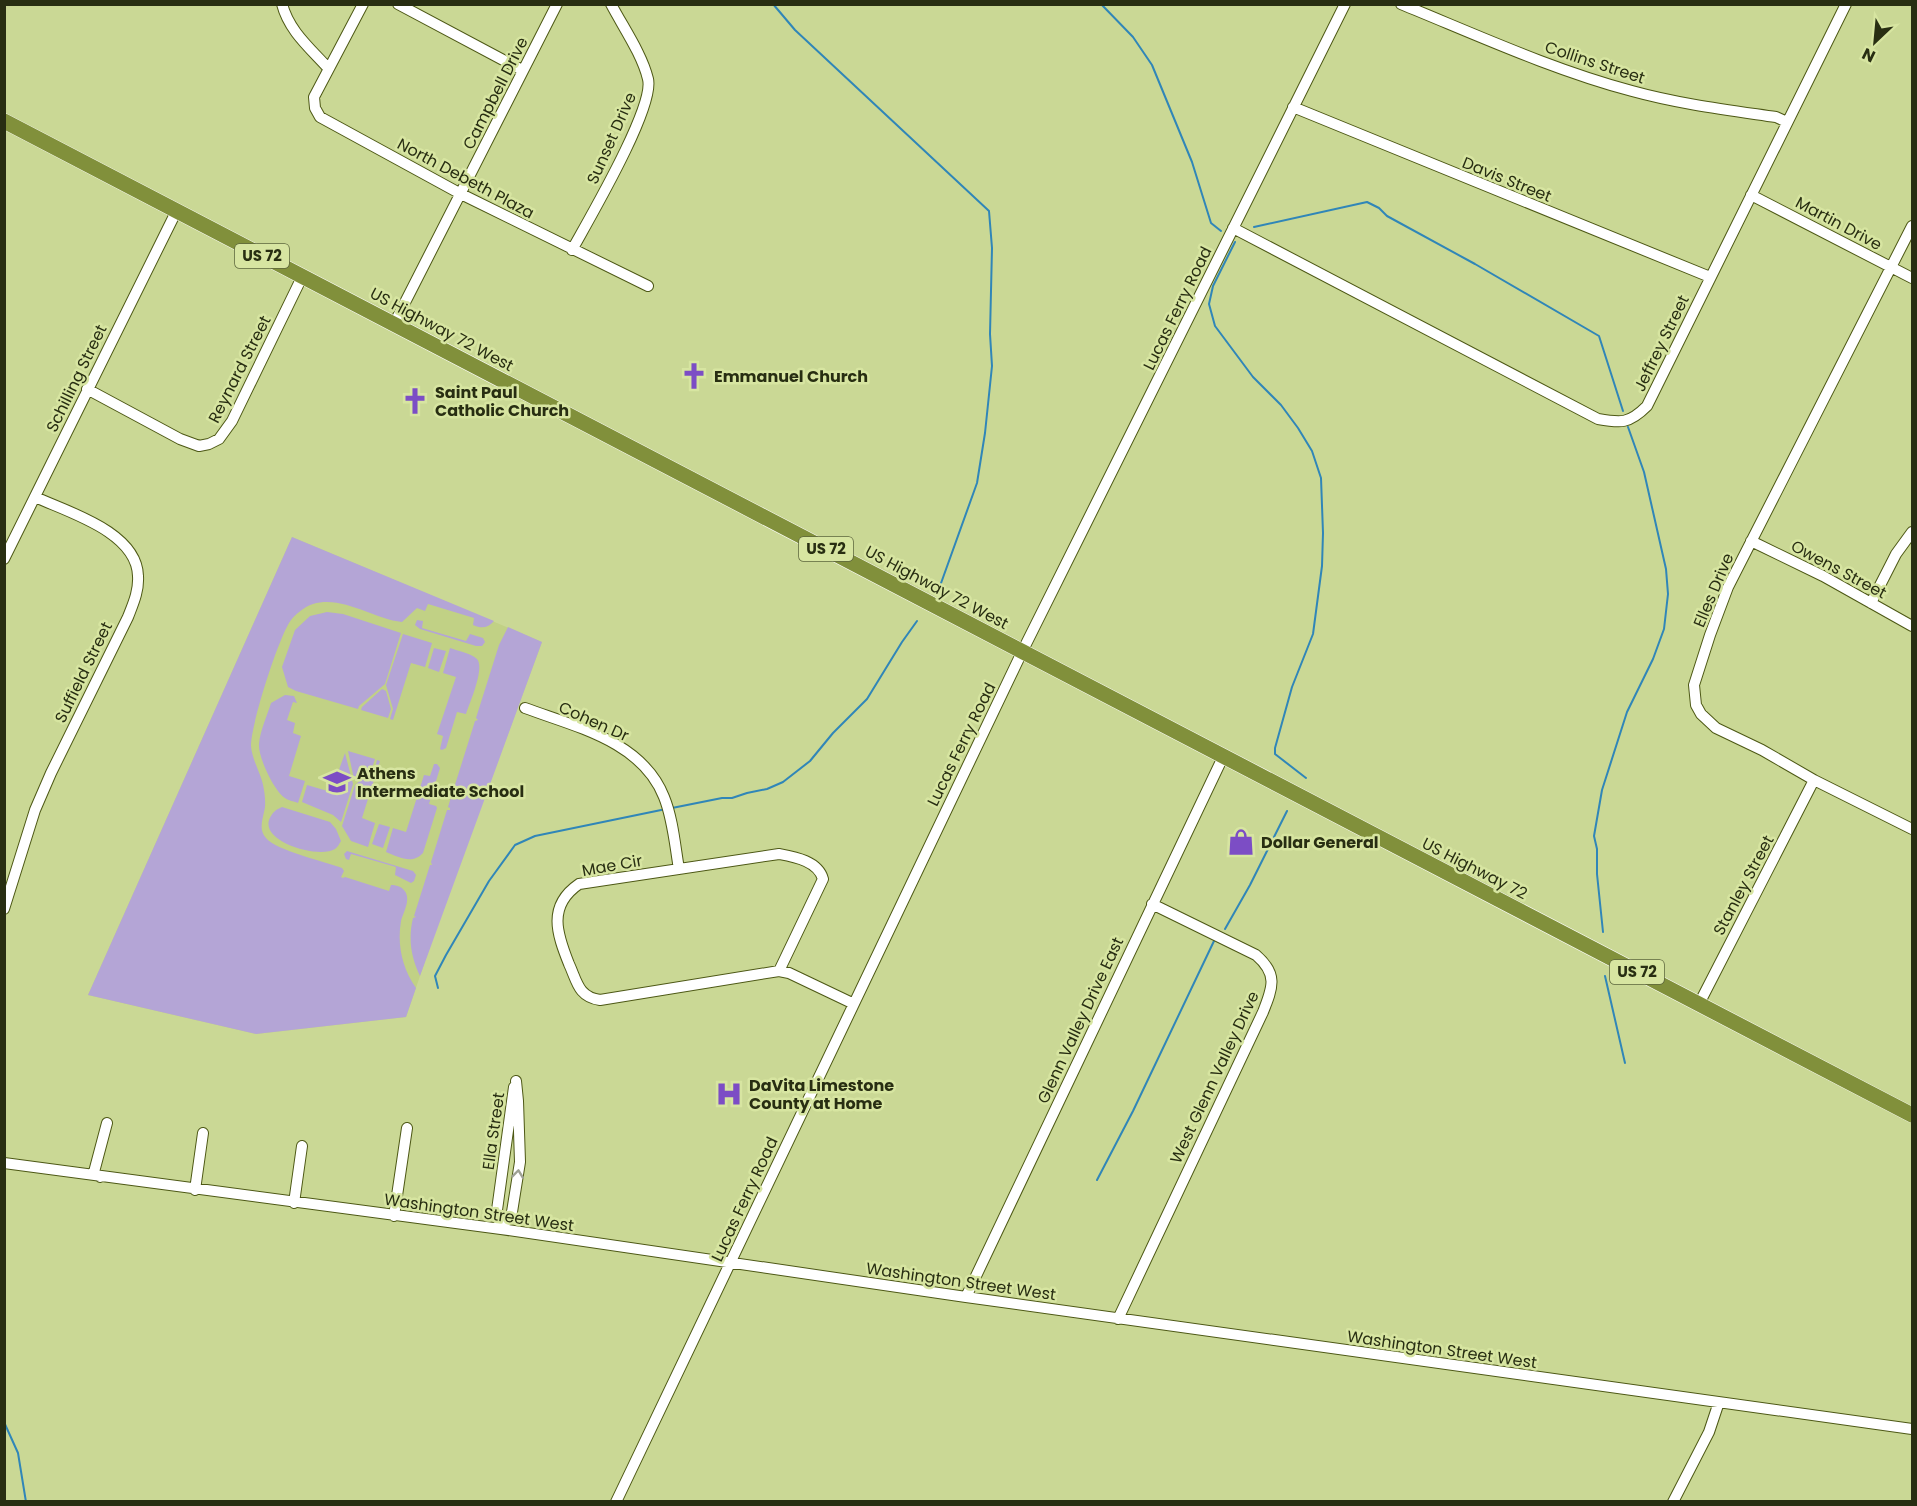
<svg xmlns="http://www.w3.org/2000/svg" width="1917" height="1506" font-family="Poppins,sans-serif">
<style>
.built{fill:#c1d185}
.grass{fill:#b4a5d6}
.lines{fill:none;stroke-linecap:round;stroke-linejoin:round}
.stream{stroke:#3086b8;stroke-width:2}
.minor-casing{stroke:#4d5815;stroke-width:12}
.highway-casing{stroke:#fff;stroke-width:16}
.minor{stroke:#fff;stroke-width:10}
.highway{stroke:#81903b;stroke-width:15}
.oneway{stroke:#9ea194}
.labels{text-anchor:middle;stroke-width:5;stroke-linejoin:round;paint-order:stroke}
.shield{fill:#d7e5a1;stroke:#5c653d;stroke-width:1.5}
.shield-label{font-size:15px;font-weight:bold;fill:#282e12}
.street-label{font-size:16px;fill:#282e12;stroke:#d7e5a1}
.poi-label{font-size:16px;font-weight:bold;fill:#282e12;stroke:#d7e5a1;text-anchor:start}
</style>
<rect width="100%" height="100%" fill="#cad895"/>
<path class="built" d="M292 537 542 642 438 923 406 1017 256 1034 88 995Z"/>
<path class="grass" d="M292 537 494 621C488 628 482 629 473 625L474 618 428 604 425 611 417 608 402 622C373 619 343 595 313 604 304 607 294 615 289 623 277 643 251 724 251 746 252 761 262 774 264 790 265 796 266 806 264 812 262 822 259 830 266 838 275 850 326 862 342 868L344 871 341 877 343 878 345 877 389 891 391 885C397 885 403 887 406 893 410 902 403 913 401 921 397 945 402 968 416 988L406 1017 256 1034 88 995Z
M327 612 343 614 401 633 385 684 359 706 358 709 296 691 288 687 282 667 295 630 310 616Z
M417 620 423 621 422 628 466 641 470 634 483 638 485 642 482 646H476L420 629 415 625Z
M508 627 542 642 420 976C411 957 408 939 413 918L416 917 414 916 430 865H432L431 862 447 810H450V808L448 807 475 721 478 720 476 718 499 645Z
M403 634 432 643 425 667 411 663 393 720 390 719 393 709 386 685Z
M434 648 446 651 439 672 428 668Z
M450 648C458 651 471 653 477 659 485 668 470 702 466 714L457 712 446 748 442 750 440 749 443 736 437 734 456 677 443 673Z
M382 689 386 691 391 709 388 718 361 710 362 707Z
M285 695 294 696 297 703 293 702 287 720 295 723 293 733 301 736 289 776 305 781 298 803C293 801 289 801 285 798 274 791 258 757 259 744 260 731 267 716 271 703Z
M348 751 375 759 372 768 358 780 354 779Z
M345 753 353 784 341 822 333 815 302 802 307 785 331 792Z
M377 760 380 761 362 818 375 823 368 847 351 841 342 826 355 785 375 768Z
M434 764H437L440 768 429 804 436 806 437 808 423 853C412 865 399 857 386 852L393 828 406 832 424 775 430 776Z
M282 807 330 822 336 829 341 841C339 844 338 847 335 849 320 859 262 843 269 820 272 813 275 810 282 807Z
M379 824 390 827 383 848 372 844Z
M347 851 413 871 416 875 414 881 411 883 395 875 396 867 351 854 349 860 346 859 344 854Z"/>
<g class="lines">
<path class="stream" d="M773 4 795 30 989 211 992 248 990 334 992 366 985 433 977 483 940 586
M1101 4 1133 37 1152 65 1192 162 1211 223 1221 231
M1254 227 1367 202 1379 208 1387 216 1475 264 1599 336 1623 411
M1235 242 1213 286 1209 304 1215 326 1253 377 1281 405 1298 428 1312 451 1321 478 1323 533 1322 566 1313 634 1292 687 1275 748V754L1306 778
M672 808 722 798H732L747 793 767 789 783 782 810 761 833 733 867 699 902 642 917 621
M1225 929 1250 885 1287 811
M1603 932 1597 874V849L1594 836 1602 790 1627 712 1653 659 1664 629 1668 594 1666 569 1644 472 1628 427
M1605 976 1625 1063
M438 988 435 976 446 955 489 881 515 845 535 836 666 809
M1097 1180 1133 1111 1214 941
M4 1422 18 1453 26 1502"/>
<defs>
<path id="minor" d="M282 4C289 31 310 48 328 68
M363 4 314 97 315 108 320 117 461 194 648 286
M398 4 522 70
M1401 4C1477 35 1553 70 1632 91 1679 104 1728 110 1776 117L1787 122
M1293 107 1710 277
M1751 195 1912 278
M1912 226 1728 587 1710 635 1694 685 1696 705 1701 714 1716 728 1762 750 1814 780 1912 829
M1233 228 1598 419C1621 423 1629 424 1647 406L1846 4
M572 250C589 219 655 107 648 79 642 54 623 27 611 4
M394 324 557 4
M87 389 180 439 199 446 209 444 219 439 232 421 302 277
M1751 541 1823 576 1912 626
M4 559 176 212
M1871 603 1896 554 1912 532
M525 708C576 727 642 741 664 797 673 819 675 846 679 869
M4 909 35 810 51 773 128 617C133 604 139 591 138 576 137 532 68 512 35 497
M779 971 823 879C818 861 795 857 779 854L579 884C547 906 557 934 569 964 577 981 578 997 600 1000L779 971 789 973 852 1003
M1699 1004 1814 780
M4 1163 501 1229 966 1297 1912 1429
M100 1177 94 1172 107 1123
M195 1190 203 1133
M294 1203 302 1146
M394 1216 407 1128
M501 1229 512 1212 520 1162 518 1101 516 1081
M501 1229 497 1210 514 1087
M966 1297 1223 757
M1118 1319 1263 1012C1273 987 1278 974 1256 955L1152 904
M616 1502 1022 652 1345 4
M1673 1502 1709 1432 1719 1402"/>
<path id="highway" d="M4 121 1912 1115"/>
</defs>
<use href="#minor" class="minor-casing"/>
<use href="#highway" class="highway-casing"/>
<use href="#minor" class="minor"/>
<use href="#highway" class="highway"/>
</g>
<defs><path id="oneway-chevron" d="M-2-3.5L2.5 0L-2 3.5" fill="none" stroke-width="1.6" stroke-linecap="round" stroke-linejoin="round" transform="scale(1.5)"/></defs>
<use class="oneway" href="#oneway-chevron" transform="translate(518 1174) rotate(-83)"/>
<defs>
<symbol id="church-bare" viewBox="-9 -9 18 18"><path d="M-1.2-6h2.4v3.5h3.3v2.4h-3.3V6h-2.4V-.1h-3.3v-2.4h3.3Z" fill="#7c4dc5" stroke="#d7e5a1" stroke-width="2.5" paint-order="stroke"/></symbol>
<symbol id="school-bare" viewBox="-9 -9 18 18"><path d="M0-5L7-2L0 1L-7-2ZM-4 1L0 2.5L4 1V4Q0 6-4 4Z" fill="#7c4dc5" stroke="#d7e5a1" stroke-width="2.5" paint-order="stroke"/></symbol>
<symbol id="shop-bare" viewBox="-9 -9 18 18"><path d="M-5-2.5h2.3a2.7 3.5 0 0 1 5.4 0H5L5.5 6h-11ZM-1.5-2.5h3a1.5 2.3 0 0 0-3 0Z" fill="#7c4dc5" stroke="#d7e5a1" stroke-width="2.5" paint-order="stroke"/></symbol>
<symbol id="hospital-bare" viewBox="-9 -9 18 18"><path d="M-5-5h3v3.5h4V-5h3V5h-3V1.5h-4V5h-3Z" fill="#7c4dc5" stroke="#d7e5a1" stroke-width="2.5" paint-order="stroke"/></symbol>
</defs>
<g fill-rule="evenodd">
<use href="#church-bare" x="675" y="357" width="38" height="38"/>
<use href="#church-bare" x="396" y="382" width="38" height="38"/>
<use href="#school-bare" x="318" y="763" width="38" height="38"/>
<use href="#shop-bare" x="1222" y="823" width="38" height="38"/>
<use href="#hospital-bare" x="710" y="1075" width="38" height="38"/>
</g>
<g class="labels">
<g class="shield">
<rect x="235" y="244" width="54" height="24" rx="4.5"/>
<rect x="799" y="537" width="54" height="24" rx="4.5"/>
<rect x="1610" y="960" width="54" height="24" rx="4.5"/>
</g>
<g class="shield-label">
<text x="262" y="261">US 72</text>
<text x="826" y="554">US 72</text>
<text x="1637" y="977">US 72</text>
</g>
<g class="street-label">
<text transform="translate(1595 62) rotate(18)" y="6">Collins Street</text>
<text transform="translate(495 93) rotate(-63)" y="6">Campbell Drive</text>
<text transform="translate(611 138) rotate(-66)" y="6">Sunset Drive</text>
<text transform="translate(466 178) rotate(28)" y="6">North Debeth Plaza</text>
<text transform="translate(1507 179) rotate(22)" y="6">Davis Street</text>
<text transform="translate(1839 223) rotate(28)" y="6">Martin Drive</text>
<text transform="translate(1177 308) rotate(-64)" y="6">Lucas Ferry Road</text>
<text transform="translate(442 329) rotate(28)" y="6">US Highway 72 West</text>
<text transform="translate(1661 343) rotate(-64)" y="6">Jeffrey Street</text>
<text transform="translate(239 369) rotate(-63)" y="6">Reynard Street</text>
<text transform="translate(76 378) rotate(-64)" y="6">Schilling Street</text>
<text transform="translate(1839 569) rotate(28)" y="6">Owens Street</text>
<text transform="translate(937 587) rotate(28)" y="6">US Highway 72 West</text>
<text transform="translate(1713 590) rotate(-67)" y="6">Elles Drive</text>
<text transform="translate(83 672) rotate(-64)" y="6">Suffield Street</text>
<text transform="translate(594 721) rotate(24)" y="6">Cohen Dr</text>
<text transform="translate(961 744) rotate(-64)" y="6">Lucas Ferry Road</text>
<text transform="translate(612 865) rotate(-10)" y="6">Mae Cir</text>
<text transform="translate(1475 868) rotate(27)" y="6">US Highway 72</text>
<text transform="translate(1743 885) rotate(-62)" y="6">Stanley Street</text>
<text transform="translate(1080 1020) rotate(-65)" y="6">Glenn Valley Drive East</text>
<text transform="translate(1214 1077) rotate(-65)" y="6">West Glenn Valley Drive</text>
<text transform="translate(493 1131) rotate(-82)" y="6">Ella Street</text>
<text transform="translate(744 1199) rotate(-65)" y="6">Lucas Ferry Road</text>
<text transform="translate(479 1212) rotate(8)" y="6">Washington Street West</text>
<text transform="translate(961 1281) rotate(8)" y="6">Washington Street West</text>
<text transform="translate(1442 1349) rotate(8)" y="6">Washington Street West</text>
</g>
<g class="poi-label">
<text x="714" y="382">Emmanuel Church</text>
<text x="435" y="398">Saint Paul<tspan x="435" dy="18">Catholic Church</tspan></text>
<text x="357" y="779">Athens<tspan x="357" dy="18">Intermediate School</tspan></text>
<text x="1261" y="848">Dollar General</text>
<text x="749" y="1091">DaVita Limestone<tspan x="749" dy="18">County at Home</tspan></text>
</g>
</g>
<rect width="1917" height="1506" fill="none" stroke="#282e12" stroke-width="12"/>
<g transform="translate(1875 42) rotate(206)" stroke="#d7e5a1" stroke-width="4.5" paint-order="stroke">
<path d="M0-4.5L10 22L0 15L-10 22Z" fill="#282e12"/>
<text y="-9" font-size="16" font-weight="bold" text-anchor="middle" fill="#282e12">N</text>
</g>
</svg>
